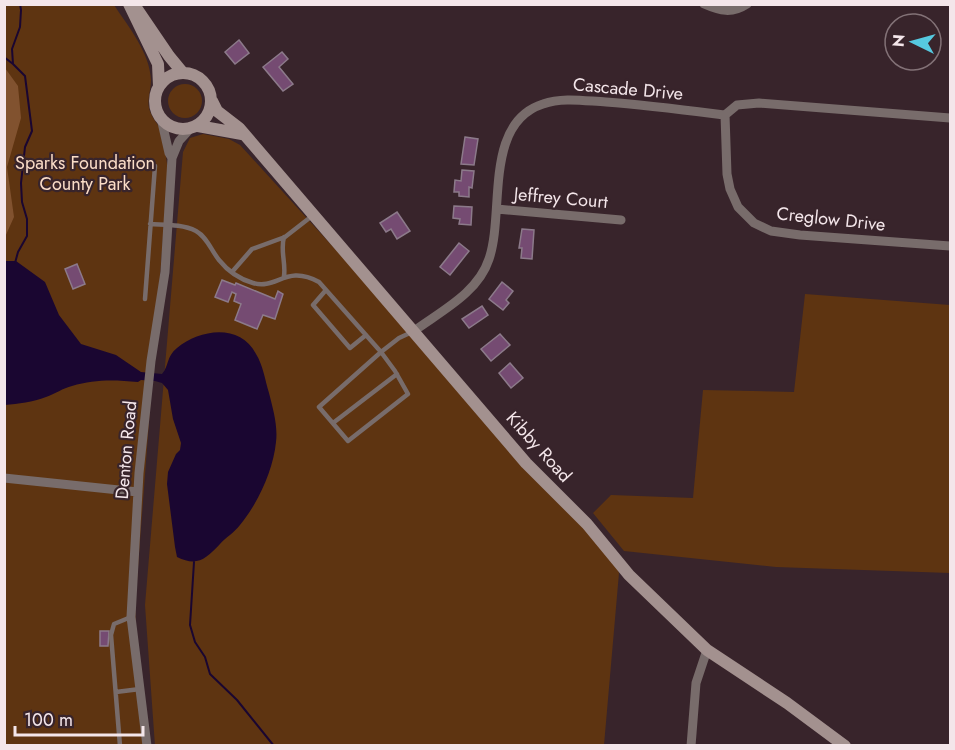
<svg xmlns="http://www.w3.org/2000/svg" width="955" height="750" font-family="Jost,sans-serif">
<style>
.green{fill:#5e3411}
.forest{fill:#81522f}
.water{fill:#1a0631}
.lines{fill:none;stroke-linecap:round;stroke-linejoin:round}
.stream{stroke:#1a0631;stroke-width:2}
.building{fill:#754b72;stroke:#8c7a8a;stroke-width:1.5}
.lane{stroke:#786c6b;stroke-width:4.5}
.street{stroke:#786c6b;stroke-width:9}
.secondary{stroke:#a3918f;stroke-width:12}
.labels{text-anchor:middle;stroke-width:4.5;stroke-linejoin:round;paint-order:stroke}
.street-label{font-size:18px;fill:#f4e6ea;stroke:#38242b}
.park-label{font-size:18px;fill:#fadcc7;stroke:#38242b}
</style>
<rect width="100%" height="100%" fill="#38242b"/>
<path class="green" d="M4 5H114C128 26 150 53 151 80 151 90 147 99 149 108 151 118 159 124 162 133 165 145 166 158 168 171L135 607 143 745H5Z
M168 101a17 17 0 1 1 34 0a17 17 0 1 1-34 0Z
M203 134 229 139 240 145 609 549 619 573 604 745 155 746 145 605 183 152 190 138Z
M805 294 950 305V573L776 567 624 551 593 513 611 495 693 498 703 390 794 392Z"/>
<path class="forest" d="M5 68 18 86 21 118 7 167 14 217 5 237Z"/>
<path class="water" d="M5 261H16L45 282 59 315 81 344 116 355 141 372 162 374C169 366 166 357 177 348 200 329 240 323 256 354 263 365 265 380 269 393 273 409 278 426 276 442 273 471 258 503 240 525 234 533 226 537 220 544 206 559 197 567 177 557L175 547 167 484 168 472 176 454 180 450 181 443 173 419 168 390 162 383 155 381 141 380 138 382C115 380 95 379 72 386 63 388 55 394 46 397 33 402 18 404 5 405Z"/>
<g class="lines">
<path class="stream" d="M4 57 13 64
M15 263 18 252 27 236V219L22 202 21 183 25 147 32 131 25 76 13 64 12 49 20 27 21 10 20 4
M194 562 190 625 195 642 205 657 210 674 237 700 274 746"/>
</g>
<path class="building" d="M239 40 249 53 235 64 225 52Z
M282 52 288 59 279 67 293 84 283 91 263 67Z
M465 137 478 139 474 165 461 164Z
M462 170 474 171 472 188 469 187V197L459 196V192H454L455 180 461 181Z
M454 206 472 207 471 225 459 224 460 219 453 218Z
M397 212 410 231 397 239 391 229 386 232 380 223Z
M522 229 534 230 532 259 521 258 522 248H519Z
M459 243 469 251 450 275 440 267Z
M77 264 85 284 73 289 65 269Z
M222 280 235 285 236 283 275 299 278 291 283 294 275 319 263 315 257 329 235 320 241 304 234 301 236 294 232 292 228 302 215 297Z
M502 282 513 291 506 300 509 303 503 310 489 299Z
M482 306 488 315 469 328 462 319Z
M500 334 510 345 491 361 481 349Z
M510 363 523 378 511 388 499 373Z
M100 631H109L108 646H100Z"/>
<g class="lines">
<path class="lane" d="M150 224C165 225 182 224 196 231 207 237 211 250 219 260 227 270 239 279 253 283 277 290 286 264 319 282L381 352 399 338 412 332
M232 272 252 249 285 237 312 216
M284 276C286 263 280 250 284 237
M326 290 313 305 350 348 366 335
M145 299 155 166
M381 352 395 371 408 394 348 441 319 407Z
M333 423 397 374
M116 692 140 689
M120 746 111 635 114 624 131 617"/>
<path class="street" d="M704 4C720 11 732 14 747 4
M725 115 727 174 730 189 738 207 754 223 771 231 800 235 950 246
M161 118 169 153 172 158
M497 209 621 220
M414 331C441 311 478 293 489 259 505 213 483 123 543 104 563 97 585 101 606 102 646 105 685 110 725 115L737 105 759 103 950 118
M4 478 138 492
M147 746 131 617 139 473 151 361 165 272 172 158 179 141 190 129
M691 746 696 683 707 650"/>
<path class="secondary" d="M129 4 158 64 159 86
M135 6 169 56 183 73
M155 101a28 28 0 1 1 56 0a28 28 0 1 1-56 0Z
M212 101 217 111 239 128 526 463 587 524 629 575 707 650 787 703 845 746
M198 126 242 134"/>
</g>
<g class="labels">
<g class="street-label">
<text transform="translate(628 89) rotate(5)" y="6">Cascade Drive</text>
<text transform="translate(561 198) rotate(5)" y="6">Jeffrey Court</text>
<text transform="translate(831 219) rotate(6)" y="6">Creglow Drive</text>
<text transform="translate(539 447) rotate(48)" y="6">Kibby Road</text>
<text transform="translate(126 450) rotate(-85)" y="6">Denton Road</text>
</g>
<g class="park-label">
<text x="85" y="169">Sparks Foundation<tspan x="85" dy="21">County Park</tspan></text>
</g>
</g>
<rect width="955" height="750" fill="none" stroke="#f4e6ea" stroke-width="12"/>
<g transform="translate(913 42) rotate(275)"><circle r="28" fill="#38242b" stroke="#837277" stroke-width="1.5"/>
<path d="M0-4.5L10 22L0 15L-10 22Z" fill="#56c9e0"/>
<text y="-9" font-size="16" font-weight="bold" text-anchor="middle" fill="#f4e6ea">N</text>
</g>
<path d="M15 726v9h128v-9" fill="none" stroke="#f4e6ea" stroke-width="3"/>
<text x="24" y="726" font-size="18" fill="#f4e6ea" stroke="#38242b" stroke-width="4.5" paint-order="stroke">100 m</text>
</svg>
